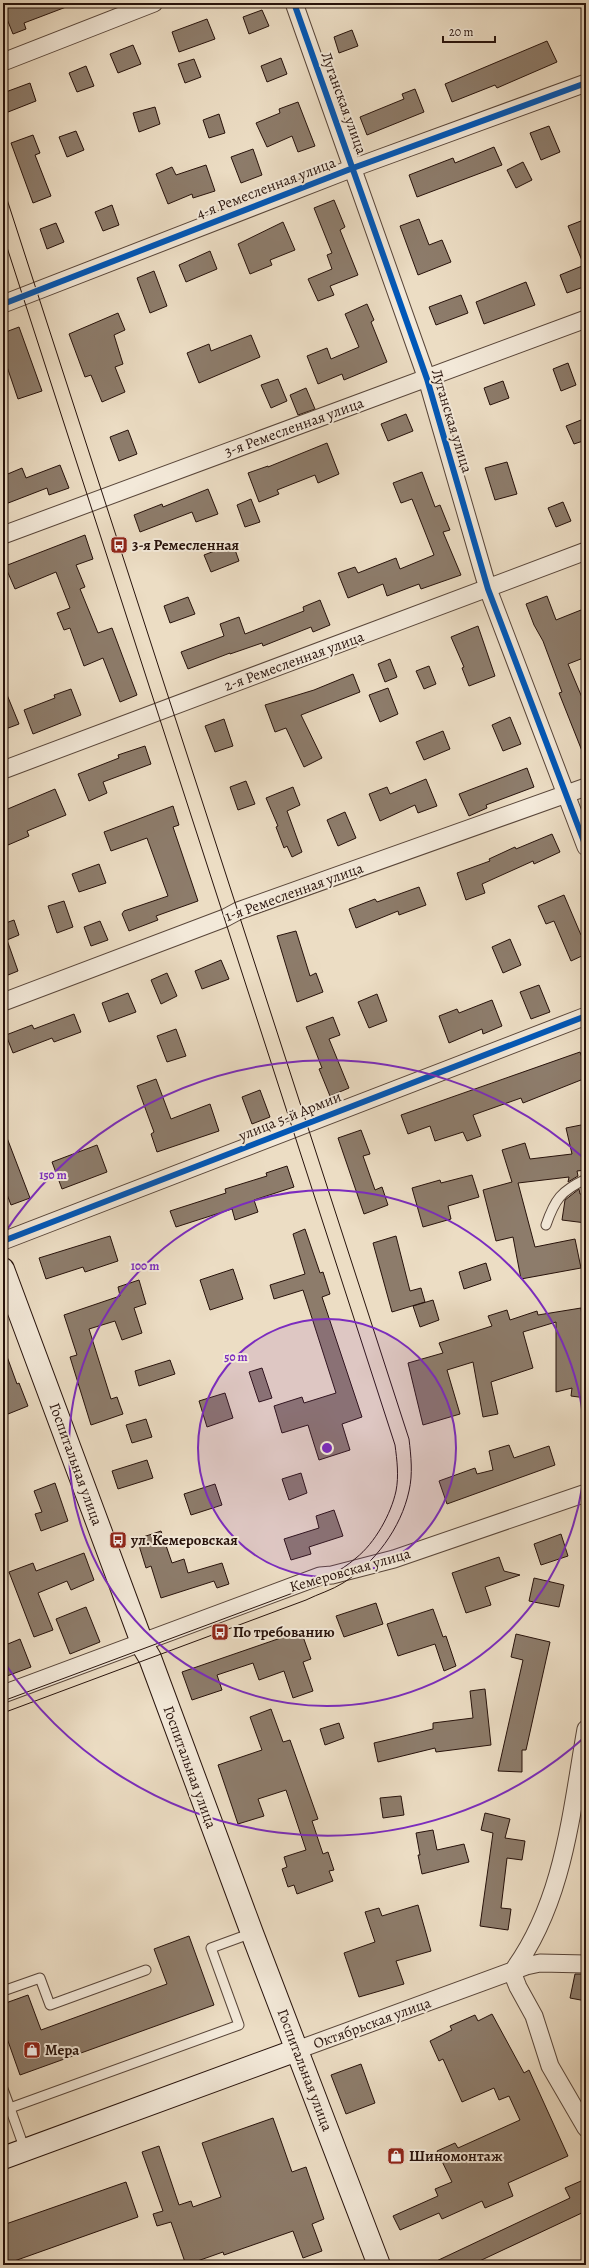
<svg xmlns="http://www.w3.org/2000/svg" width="589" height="2268" font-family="Alegreya,serif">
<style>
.building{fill:#8d7c6b;stroke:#27120b}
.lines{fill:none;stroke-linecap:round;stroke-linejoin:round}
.lane-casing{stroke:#584539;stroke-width:11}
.street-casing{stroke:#584539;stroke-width:19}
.secondary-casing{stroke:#27120b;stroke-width:24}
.lane{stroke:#f3e9d9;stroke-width:9}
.street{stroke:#f3e9d9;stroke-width:17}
.secondary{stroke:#f3e9d9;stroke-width:22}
.tram{stroke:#27120b;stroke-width:1}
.cycleway-casing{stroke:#f3e9d9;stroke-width:8}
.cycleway{stroke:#0057b8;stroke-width:6}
.ring{fill:none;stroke:#7b2cbf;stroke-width:2}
.labels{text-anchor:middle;stroke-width:4;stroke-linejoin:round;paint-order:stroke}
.street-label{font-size:15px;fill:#27120b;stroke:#f3e9d9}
.poi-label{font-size:15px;font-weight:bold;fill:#27120b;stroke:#f3e9d9;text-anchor:start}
.centre{fill:#7b2cbf;stroke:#f3e9d9;stroke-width:2}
.ring-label{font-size:12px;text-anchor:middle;font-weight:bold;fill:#7b2cbf;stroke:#f3e9d9;stroke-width:4;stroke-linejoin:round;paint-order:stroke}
</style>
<rect width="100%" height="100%" fill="#ecddc4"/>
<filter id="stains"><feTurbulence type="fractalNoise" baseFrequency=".005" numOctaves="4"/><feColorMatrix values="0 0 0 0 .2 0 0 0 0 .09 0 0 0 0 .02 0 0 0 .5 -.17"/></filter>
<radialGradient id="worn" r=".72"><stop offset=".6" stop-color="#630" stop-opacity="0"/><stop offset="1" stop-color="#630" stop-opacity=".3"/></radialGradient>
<path class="building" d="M19 3H74V4L24 23 26 29 13 34 3 9Z
M262 10 269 26 249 34 243 17Z
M207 19 215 39 179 52 172 32Z
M352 30 358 46 339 53 334 37Z
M547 41 557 62 497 88 495 85 452 102 445 84Z
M133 45 141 64 118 73 110 54Z
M281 58 287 74 267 82 261 66Z
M194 59 201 77 185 83 178 64Z
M86 66 94 86 77 92 69 73Z
M30 83 36 101 3 114V93Z
M415 89 424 112 367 135 360 117 404 99 402 94Z
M298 102 315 146 298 152 292 136 267 147 256 123 280 113 279 109Z
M155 107 160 124 139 132 133 113Z
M219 114 225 133 209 138 203 120Z
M549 126 560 152 541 160 530 133Z
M76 131 84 150 67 157 59 137Z
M33 135 40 153 35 155 51 196 33 203 11 143Z
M494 147 502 165 417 197 409 175 453 158 455 163Z
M253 149 262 175 241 183 231 157Z
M523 162 532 180 516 188 507 170Z
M206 165 215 191 193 198 192 194 168 204 156 174 172 167 176 175Z
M334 200 345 227 340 230 358 275 330 286 334 295 318 301 308 279 332 269 327 255 332 253 314 208Z
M112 205 119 225 103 231 95 212Z
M419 219 429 245 442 240 451 262 418 275 400 226Z
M586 219V268H585L568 226Z
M283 222 295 250 270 260 272 265 250 274 238 244Z
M56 223 64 242 47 249 40 229Z
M210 251 217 269 186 282 179 265Z
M582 266 586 276V286L567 293 560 275Z
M154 271 167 306 150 313 137 278Z
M526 282 535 305 484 324 476 302Z
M461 295 468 313 436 325 429 307Z
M367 304 374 320 371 322 387 362 344 380 342 374 318 384 307 356 327 348 331 359 359 347 345 314Z
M118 313 125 330 114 335 123 364 115 367 125 392 102 402 91 375 85 377 69 334Z
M19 327 42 391 18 399 3 355V333Z
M251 335 260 357 199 383 187 353 209 344 211 351Z
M568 363 576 385 561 391 553 369Z
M278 379 287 401 271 408 261 385Z
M503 381 509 398 490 405 484 388Z
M306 388 315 409 298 415 290 395Z
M406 414 413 431 388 441 381 424Z
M586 418V440L574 444 566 426Z
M128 430 137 454 119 461 110 437Z
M327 443 339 474 318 483 315 475 277 490 279 494 259 502 248 473 268 466V467Z
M507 462 517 494 495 500 485 468Z
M60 465 69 488 49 495 47 488 3 505V476L22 468 26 478Z
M422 472 435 507 440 505 450 530 443 532 461 575 421 589 419 584 387 596 383 584 348 598 338 573 355 567 358 573 396 558 400 569 434 555 412 499 401 503 393 483Z
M208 489 218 514 196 522 192 512 140 532 134 515 162 504 163 507Z
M251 499 260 522 245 527 237 505Z
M563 502 571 521 556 527 548 508Z
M85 535 93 559 76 565 85 587 80 589 98 633 112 628 137 695 120 702 103 658 84 666 70 628 64 630 57 613 70 608 56 572 15 589 5 566Z
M233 544 239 561 211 572 204 555Z
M547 596 556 620 586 608V657L568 664 586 707V756H584L559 693 562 692 543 641 534 625 526 604Z
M188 597 195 614 170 623 164 606Z
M320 600 330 625 313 632 311 627 263 646 262 643 230 654V653L188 669 181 652 224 636 220 624 239 617 245 634 304 611 303 607Z
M478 626 495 676 469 686 462 668 464 667 451 637Z
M390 659 397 677 385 682 378 664Z
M429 666 436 684 424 689 416 671Z
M353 674 360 692 301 715 322 758 304 767 286 728 275 732 265 705 314 690Z
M3 685 19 724 3 730Z
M388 688 398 714 380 722 369 695Z
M71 689 81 715 33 734 24 710 55 698 54 695Z
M510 717 521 744 503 751 492 725Z
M224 719 233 746 215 752 205 726Z
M443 731 450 749 424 760 416 742Z
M145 746 151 764 103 782 107 793 89 801 78 774 119 758 118 755Z
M527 768 534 787 486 805 487 808 469 816 459 794Z
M426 779 437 806 418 813 415 805 380 821 369 794 387 787 390 794Z
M246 781 255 804 238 810 230 787Z
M293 787 300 805 287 811 302 852 292 857 287 846 284 848 276 827 278 826 266 798Z
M55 789 66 815 27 831 29 836 8 845 3 832V811Z
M173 806 179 825 173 827 198 901 156 916 158 920 129 931 122 914 124 911 168 896 147 838 111 851 104 832Z
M345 812 356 838 338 846 327 820Z
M552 834 560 852 534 864 533 861 482 884 485 893 466 900 457 873 490 861 489 859 515 847 516 849Z
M99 864 106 883 79 892 72 874Z
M419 887 426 905 399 915 398 911 356 928 349 909 375 899 377 902Z
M564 895 581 935 586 933V954L571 961 554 921 546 924 538 906Z
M64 901 73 927 57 933 48 906Z
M14 920 19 935 7 940 18 971 3 977V924Z
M100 921 108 940 91 946 84 927Z
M296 931 310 976 316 973 323 992 297 1002 277 936Z
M510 939 521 965 503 973 492 947Z
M221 960 229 979 202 989 195 971Z
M167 973 177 996 161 1004 151 980Z
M539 985 550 1012 531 1019 520 992Z
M128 993 136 1012 109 1022 102 1003Z
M377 994 387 1021 369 1028 358 1002Z
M492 1000 502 1026 483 1034 482 1029 449 1043 439 1016 457 1009 459 1013Z
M74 1014 81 1032 54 1042 52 1038 13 1053 6 1035 32 1025 34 1029Z
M333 1017 340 1035 329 1039 349 1088 330 1096 319 1069 322 1068 306 1027Z
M176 1029 186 1056 167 1062 157 1036Z
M580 1052 586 1069V1078L523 1103 521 1098 473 1115 481 1136 467 1141 463 1132 435 1141 430 1126 408 1134 401 1115Z
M156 1079 171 1119 210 1104 219 1131 157 1152 151 1134 154 1132 137 1086Z
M260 1090 270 1117 252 1124 242 1097Z
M586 1124V1170L577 1171 578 1176 568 1182 569 1177 518 1183 535 1247 575 1239 581 1268 521 1279 513 1237 496 1241 483 1190 512 1182 502 1150 525 1143 530 1159 572 1154 566 1128Z
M4 1130 30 1198 11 1205 3 1184Z
M361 1130 370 1154 363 1156 375 1190 382 1187 388 1205 364 1214 338 1138Z
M97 1145 107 1172 62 1189 52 1162Z
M287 1166 294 1187 254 1200 258 1212 235 1220 232 1209 176 1227 170 1211 226 1193 225 1189 267 1176 266 1173Z
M472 1175 479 1197 448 1206 451 1219 423 1227 412 1188 440 1180 441 1183Z
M579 1189 580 1194 586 1195V1223L562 1220 565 1200Z
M305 1229 320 1273 323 1272 330 1294 322 1297 362 1417 342 1424 350 1450 319 1460 308 1425 282 1433 274 1406 302 1397 304 1403 336 1393 303 1290 274 1299 270 1285 305 1274 293 1234Z
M110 1236 118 1261 85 1272 83 1267 46 1279 39 1258Z
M396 1236 410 1291 421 1288 425 1302 392 1312 373 1243Z
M486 1263 491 1280 464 1289 459 1272Z
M233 1269 243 1299 210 1310 200 1280Z
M139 1280 146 1304 134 1308 142 1333 122 1340 115 1321 89 1329 111 1399 117 1397 123 1414 91 1425 70 1357 77 1355 64 1315 120 1296 118 1287Z
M433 1300 439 1320 420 1327 413 1306Z
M581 1308 582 1316H586V1398L571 1396 572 1388 556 1392V1322L523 1332 533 1368 491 1382 498 1414 483 1417 473 1362 447 1370 460 1414 423 1425 408 1363 443 1353 439 1343 492 1326 488 1316 507 1310 510 1320 537 1311 538 1315Z
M5 1351 17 1384 19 1383 28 1406 3 1416V1352Z
M170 1360 175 1374 139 1386 135 1371Z
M262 1368 272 1398 259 1402 249 1372Z
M225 1393 233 1418 207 1427 199 1401Z
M146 1419 152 1437 132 1443 126 1425Z
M509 1445 514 1458 549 1446 555 1465 447 1504 439 1481 475 1468 477 1474 493 1470 489 1451Z
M147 1460 153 1478 118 1489 112 1471Z
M301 1473 307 1493 289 1500 282 1479Z
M55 1483 68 1521 41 1531 35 1514 42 1512 34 1491Z
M215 1484 222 1505 191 1515 184 1494Z
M334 1510 343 1536 309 1547 311 1554 291 1560 284 1539 319 1528 316 1516Z
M161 1531 172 1563 184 1559 188 1573 222 1563 229 1584 217 1588 214 1581 161 1598 151 1566 146 1568 137 1539Z
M561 1534 568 1556 541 1565 534 1544Z
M84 1553 94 1580 71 1590 67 1581 38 1593 53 1630 34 1637 9 1572 33 1563 36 1571Z
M499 1557 504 1571 520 1575 485 1587 491 1605 466 1613 452 1573Z
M534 1578 564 1585 559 1607 529 1601Z
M376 1603 383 1624 344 1637 336 1616Z
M86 1607 100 1642 70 1654 56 1619Z
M433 1609 443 1637 446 1636 456 1666 444 1671 435 1644 398 1656 387 1624Z
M301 1631 311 1659 303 1662 313 1691 293 1698 284 1671 259 1680 253 1663 217 1675 222 1690 192 1700 182 1672Z
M516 1634 550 1642 526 1750H522V1772L498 1771 523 1660 511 1657Z
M20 1639 31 1667 7 1676 3 1666V1646Z
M485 1689 491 1745 436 1752 435 1748 378 1762 374 1743 433 1729V1723L473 1718 470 1691Z
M271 1709 283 1742 290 1740 318 1819 312 1821 323 1854 328 1852 334 1870 329 1871 333 1881 297 1894 294 1885 288 1887 282 1869 287 1867 284 1857 306 1850 286 1790 258 1799 264 1816 238 1824 218 1765 262 1750 250 1717Z
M339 1723 344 1738 325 1745 320 1729Z
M401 1796 404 1815 383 1818 380 1798Z
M485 1813 510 1819 505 1838 525 1841 522 1860 507 1858 501 1908 511 1909 508 1930 480 1926 493 1833 481 1830Z
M433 1830 437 1850 464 1844 469 1862 422 1874 418 1855H420L416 1833Z
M418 1905 431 1951 396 1961 404 1984 359 1997 344 1953 375 1942 365 1912 379 1908 382 1916Z
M189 1936 214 2005 20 2075 3 2027V2004L28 1995 41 2030 167 1984 154 1949Z
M575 1974H586V2001L570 1998Z
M492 2014 524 2073 529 2070 568 2156 508 2183 513 2196 485 2208 482 2201 442 2219 439 2213 400 2230 393 2216 438 2196 435 2189 452 2182 437 2151 455 2143 458 2148 520 2120 509 2096 499 2100 494 2088 462 2102 443 2059 439 2061 430 2041 452 2030 450 2026 475 2015 478 2021Z
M361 2064 375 2103 346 2114 331 2075Z
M273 2118 292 2172 306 2167 324 2219 312 2224 322 2251 303 2258 293 2231 224 2255 223 2252 186 2265 171 2222 157 2226 153 2214 163 2211 142 2152 159 2146 179 2205 191 2201 193 2207 221 2197 202 2143Z
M581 2181 586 2191V2211L471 2265H428L570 2198 565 2188Z
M126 2182 138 2217 3 2265V2225Z"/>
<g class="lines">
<defs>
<path id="lane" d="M546 1225C555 1199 561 1191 586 1179
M3 1991 40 1978 50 2005 146 1970
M3 2089 10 2108
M25 2150 10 2108 239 2025 211 1948 252 1933"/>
<path id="street" d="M294 3 427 379 488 589 586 847
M3 62 154 3
M3 304 353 168 586 83
M3 535 586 319
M3 770 586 551
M3 1002 225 918 238 911 586 787
M3 1241 586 1016
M3 1694 320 1576 332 1575 394 1559 586 1493
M586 1729C571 1813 564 1902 512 1972L518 1987 534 2016 550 2066 586 2128
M297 2050 526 1966 540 1963 586 1964"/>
<path id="secondary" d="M3 1269 144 1648 150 1658 252 1933 379 2265
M3 2158 297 2050"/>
</defs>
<use href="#lane" class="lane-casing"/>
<use href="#street" class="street-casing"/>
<use href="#secondary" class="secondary-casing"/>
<use href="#lane" class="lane"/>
<use href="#street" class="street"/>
<use href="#secondary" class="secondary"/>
<path class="tram" d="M3 187 409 1439C411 1456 413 1474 409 1491 401 1528 375 1563 343 1583 332 1590 318 1594 306 1600L3 1713
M3 235 395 1445C397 1460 399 1476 396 1491 391 1514 375 1543 356 1558 340 1572 320 1581 301 1590L3 1701"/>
<defs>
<path id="cycleway" d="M294 3 427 379 488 589 586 847
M3 304 353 168 586 83
M3 1241 586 1016"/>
</defs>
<use href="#cycleway" class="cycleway-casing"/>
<use href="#cycleway" class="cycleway"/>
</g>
<circle cx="327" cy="1448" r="129" fill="#7b2cbf" fill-opacity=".12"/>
<g class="ring">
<circle cx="327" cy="1448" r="129"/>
<circle cx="327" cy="1448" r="258"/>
<path d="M586 1736A387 387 0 0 1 4 1662M4 1234A387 387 0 0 1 586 1160"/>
</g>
<defs>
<symbol id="bus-square" viewBox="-11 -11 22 22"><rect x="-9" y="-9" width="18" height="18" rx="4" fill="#8f2418" stroke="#f3e9d9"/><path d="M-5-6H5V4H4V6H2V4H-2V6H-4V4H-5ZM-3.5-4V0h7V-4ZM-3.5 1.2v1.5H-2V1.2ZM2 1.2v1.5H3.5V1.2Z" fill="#fff"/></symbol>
<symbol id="shop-square" viewBox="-11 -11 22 22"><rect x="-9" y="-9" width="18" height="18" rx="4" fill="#8f2418" stroke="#f3e9d9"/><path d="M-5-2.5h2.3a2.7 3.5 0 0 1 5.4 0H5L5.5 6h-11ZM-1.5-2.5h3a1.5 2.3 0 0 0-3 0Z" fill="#fff"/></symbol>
</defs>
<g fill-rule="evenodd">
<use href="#bus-square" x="109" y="535" width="20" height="20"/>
<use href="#bus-square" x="108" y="1530" width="20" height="20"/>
<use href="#bus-square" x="210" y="1622" width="20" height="20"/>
<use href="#shop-square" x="22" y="2040" width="20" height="20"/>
<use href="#shop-square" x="386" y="2146" width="20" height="20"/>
</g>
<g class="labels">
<g class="street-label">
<text transform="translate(344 103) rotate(70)" y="5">Луганская улица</text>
<text transform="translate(266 188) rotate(-21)" y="5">4-я Ремесленная улица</text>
<text transform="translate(452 421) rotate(73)" y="5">Луганская улица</text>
<text transform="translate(294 427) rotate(-20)" y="5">3-я Ремесленная улица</text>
<text transform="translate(294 661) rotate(-20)" y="5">2-я Ремесленная улица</text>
<text transform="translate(294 892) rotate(-20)" y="5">1-я Ремесленная улица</text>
<text transform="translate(290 1116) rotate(-22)" y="5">улица 5-й Армии</text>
<text transform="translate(76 1464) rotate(70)" y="5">Госпитальная улица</text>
<text transform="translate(350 1570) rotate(-16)" y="5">Кемеровская улица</text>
<text transform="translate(190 1767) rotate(70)" y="5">Госпитальная улица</text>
<text transform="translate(372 2023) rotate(-20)" y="5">Октябрьская улица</text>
<text transform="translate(305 2070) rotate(69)" y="5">Госпитальная улица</text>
</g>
<g class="poi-label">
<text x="132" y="550">3-я Ремесленная</text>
<text x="131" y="1545">ул. Кемеровская</text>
<text x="233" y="1637">По требованию</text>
<text x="45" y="2055">Мера</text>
<text x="409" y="2161">Шиномонтаж</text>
</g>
</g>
<circle cx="327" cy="1448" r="6" class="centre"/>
<g class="ring-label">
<text x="53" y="1179">150 m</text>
<text x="145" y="1270">100 m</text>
<text x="236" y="1361">50 m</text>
</g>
<rect width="589" height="2268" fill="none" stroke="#ecddc4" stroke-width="16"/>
<rect x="4" y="4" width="581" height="2260" fill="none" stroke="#27120b" stroke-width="2"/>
<rect x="8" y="8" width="573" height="2252" fill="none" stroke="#27120b"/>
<path d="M443 36v6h52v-6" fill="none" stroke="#27120b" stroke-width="2"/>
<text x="449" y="36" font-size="12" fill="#27120b" stroke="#f3e9d9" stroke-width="3" paint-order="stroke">20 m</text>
<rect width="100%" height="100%" filter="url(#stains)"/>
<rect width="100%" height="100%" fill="url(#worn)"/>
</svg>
